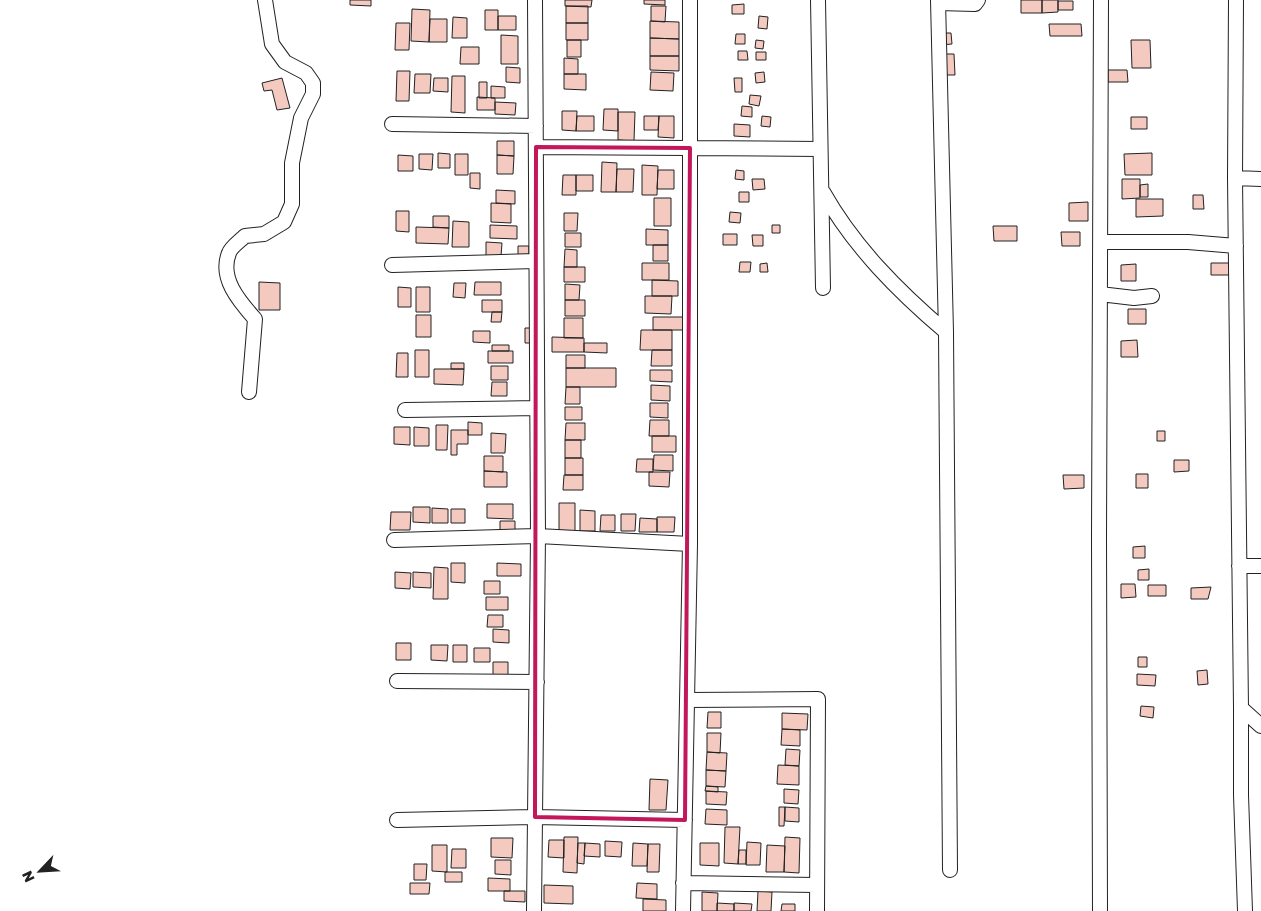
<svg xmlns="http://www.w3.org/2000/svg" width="1261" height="911" font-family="'Golos Text',sans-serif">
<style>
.building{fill:#f3c9c0;stroke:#222}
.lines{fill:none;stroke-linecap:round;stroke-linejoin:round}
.minor-casing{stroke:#222;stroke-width:16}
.minor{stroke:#fff;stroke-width:14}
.marked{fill:none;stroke:#c2185b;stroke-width:4;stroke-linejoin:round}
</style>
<rect width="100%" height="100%" fill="#fff"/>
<path class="building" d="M350 0H371V6L350 5Z
M565 0H592L591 7 565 6Z
M644 0H665V5L644 4Z
M1021 0H1042V13H1021Z
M1042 0H1058V12L1042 13Z
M1058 1H1073V10H1058Z
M744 4V14H732V5Z
M566 6H588V23H566Z
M651 6H666L665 22 651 21Z
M412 9 430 10 429 42 411 41Z
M485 10H498V30H485Z
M498 16H516V30H498Z
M759 16 768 17 767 29 758 28Z
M453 17 467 18V38H452Z
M430 19H447V42H429Z
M650 21 679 22V39L650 38Z
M396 23H410L409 50H395Z
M566 23H588V40H566Z
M1049 24H1081L1082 36H1050Z
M940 33H951L952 44 940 45Z
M736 34H745V44H735Z
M501 35 518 36V64H501Z
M650 38 679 39V56H650Z
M567 40H581V57H567Z
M756 40 764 41 763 49 755 48Z
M1131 40H1150L1151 68H1132Z
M461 47H479V64H460Z
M738 51H747L748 60H738Z
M756 52H766V60H756Z
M941 54H954L955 75H941Z
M650 56H679V71L650 70Z
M564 58 578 59V74H564Z
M506 67 520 68V83L506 82Z
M1108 70H1127L1128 82H1108Z
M397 71H410L409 101H396Z
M651 72 674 73 673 91 650 90Z
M764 72 765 82 756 83 755 73Z
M415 74H431L430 93H414Z
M564 74H586V90L564 89Z
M452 76H465V113L451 112Z
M282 78 290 108 277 110 272 90 264 91 262 83Z
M434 78H448V92L433 91Z
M734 78H742V92H735Z
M479 82H487V98H479Z
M491 86 505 87V98H491Z
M750 95 761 96 759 106 749 104Z
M477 97 495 98V110H477Z
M495 102 516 103 515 115 495 114Z
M742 106 752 107V117L741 116Z
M604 109H618V131L603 130Z
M562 111H577L576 131 562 130Z
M618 112H635L634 141 618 140Z
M577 116H594V131H576Z
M644 116H659L658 130H644Z
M659 116H674V138L658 137Z
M762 116 771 117 770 127 761 126Z
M1131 117H1147V129H1131Z
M734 124 750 125V137L734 136Z
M497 141H514V156L497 155Z
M438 153 450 154V168H438Z
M1152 153V175H1125L1124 154Z
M419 154H433L432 170 419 169Z
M455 154H468V175H455Z
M398 155 413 156V171H398Z
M497 155 514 156 513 174H497Z
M602 162 617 163 616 192H601Z
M642 165 658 166 657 195H642Z
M617 169H634L633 192H616Z
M658 170H674V189H657Z
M736 170 744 171V180L735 179Z
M470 173H480V189L470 188Z
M563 175H576V195H562Z
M576 175H593V191H576Z
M752 179H764L765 189 753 190Z
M1122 179H1140V198L1122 199Z
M1148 184V197H1140V185Z
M496 190 515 191V204L496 203Z
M739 192H749V202H739Z
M1193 195H1203L1204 209H1193Z
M654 198H671V226H654Z
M1136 199H1163V216L1136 217Z
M1088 202V221H1069V203Z
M491 203 511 204V223L491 222Z
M396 211H409V232L396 231Z
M730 212 741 213 740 223 729 222Z
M564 213H578L577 231H564Z
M433 216H449V228L433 227Z
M453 221 469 222V247H452Z
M490 225 517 226V239L490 238Z
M772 225H780V233H772Z
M993 226H1017V241H994Z
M416 227 449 228 448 244 416 243Z
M646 229 668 230V245H646Z
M1061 232H1080V246H1062Z
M565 233H581V247H565Z
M723 234H737V245H723Z
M752 235H763V246H753Z
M486 242 502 243 501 256H486Z
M653 245H668V261H653Z
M518 246H529V256H518Z
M565 249 577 250V267H564Z
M740 262H751L750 272H739Z
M642 263H669V280H642Z
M767 263 768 272H760V264Z
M1211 263H1230V275H1211Z
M1136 264V281H1121V265Z
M564 267H585V282H564Z
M652 280 678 281V296H652Z
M259 282 280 283V310H259Z
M475 282H501V295H474Z
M454 283H466L465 298 453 297Z
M565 284 580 285 579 300H565Z
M398 287 411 288V307H398Z
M416 287H430V312H416Z
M645 296H672L671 314 645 313Z
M482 300H502V312H482Z
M565 300H585V316H565Z
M1128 309H1146V324H1128Z
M492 312H502L501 322H491Z
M416 315H431V337H416Z
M653 317H683V330H653Z
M564 318H583V338H564Z
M525 328H536V343H525Z
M641 330H672V350H640Z
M473 331H490V343L473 342Z
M552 337 584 338V352H552Z
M1137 340 1138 357H1121V341Z
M584 343H607V353L584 352Z
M492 345H509V351H492Z
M415 350H429V377H415Z
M652 350H672V366H651Z
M488 351H513V363H488Z
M397 353H408V377H396Z
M566 355H585V368H566Z
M451 363H464V369H451Z
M491 366H508V380H491Z
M566 368H616V387H566Z
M434 369H464L463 385 434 384Z
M650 370H672V382L650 381Z
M492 382H507V396H491Z
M651 385 670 386V401L651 400Z
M566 387H580V404H565Z
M650 403H668V418L650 417Z
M565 407H582V420H565Z
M650 420H669V436H649Z
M468 422 482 423V435H468Z
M566 423H585V440H565Z
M436 425H448L447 450H436Z
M394 427H410V445L394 444Z
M414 427 429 428V446H414Z
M451 430H468V444H457V455H451Z
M1157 431H1165V441H1157Z
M491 433 506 434 505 453H491Z
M652 436H676V452H652Z
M565 440H581V458H565Z
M654 455H673V471L653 470Z
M484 456H503V472L484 471Z
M565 458H583V475H565Z
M637 459H653V472H636Z
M1174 460H1189V471L1174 472Z
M484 471 507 472V487H484Z
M649 472H670L669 487 649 486Z
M1136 474H1148V488H1136Z
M564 475H583V490H563Z
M1063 475H1084V488L1064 489Z
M559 503H575V535H559Z
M487 504H513V519L487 518Z
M413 507H430V523L413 522Z
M432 508 448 509V523H432Z
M451 509H465V523H451Z
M580 510 595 511V531H580Z
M391 512H411L410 530H390Z
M621 514H636L635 531H621Z
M601 515H615V531H600Z
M657 517H675L674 532H657Z
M640 518 657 519V532H639Z
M500 521H515V534H500Z
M1145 546V558H1133V547Z
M451 563H465V583L451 582Z
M497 563 521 564V576H497Z
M434 567 448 568V599H433Z
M1149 569V580H1138V570Z
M395 572 411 573 410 589 395 588Z
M413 572 431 573V588L413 587Z
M484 581H500V594H484Z
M1121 584H1135L1136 597 1121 598Z
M1148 585H1166V596H1148Z
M1211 587 1208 599H1191V588Z
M486 597H508V610H486Z
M488 615H503V627H487Z
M493 629 509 630V643L493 642Z
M396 643H411V660H396Z
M431 645H448L447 661 431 660Z
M453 645H467V662H453Z
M474 648H490V662H474Z
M1138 657H1147V667H1138Z
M493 662H508V679L493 678Z
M1207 670 1208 684 1198 685 1197 671Z
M1137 674 1156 675 1155 686 1137 685Z
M1141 706 1154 707 1153 718 1140 716Z
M708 712H721V728H707Z
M782 713 808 714 807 730 782 729Z
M782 729 800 730V746L781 745Z
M707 733H721L720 753 707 752Z
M786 749 800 750 799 766 785 765Z
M707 752 727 753 726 771 706 770Z
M778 765 799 766V785L777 784Z
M706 770 726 771 725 787 706 786Z
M650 779 668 780 666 810H649Z
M706 786 718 787V792L705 791Z
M784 789 799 790 798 804 784 803Z
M706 791 727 792 726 805 706 804Z
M779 807H785L784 826H779Z
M785 807 799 808V822L785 821Z
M706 809 727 810V825L705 824Z
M725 827H740L738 864 724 863Z
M564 837H578L577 873 563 872Z
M785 837 800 838 799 873 784 872Z
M491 838H513L512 858 491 857Z
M549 840H564V858L548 857Z
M605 841 622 842 621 857 605 856Z
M747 842 761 843 760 865H746Z
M578 843H585L584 864 577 863Z
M585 843 600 844V857L584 856Z
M633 843 648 844 647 866H632Z
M700 843H719V866L700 865Z
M648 844H660L659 872H647Z
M432 845H447V872L432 871Z
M767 845 785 846 784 872H766Z
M452 849H466V868H451Z
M739 850H746V864H738Z
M495 860H511V875L495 874Z
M414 864H427L426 880H414Z
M445 872H462V882H445Z
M488 878 510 879V891H488Z
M410 883H430L429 894H410Z
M637 883 657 884V899L636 898Z
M544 885 573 886V904L544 903Z
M504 891H525V902L504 901Z
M758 891 772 892 771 911H757Z
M702 892 718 893 717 911H702Z
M643 899 666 900V911H643Z
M717 903 734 904V911H717Z
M734 903 752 904 751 911H734Z
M782 904H795V911H781Z"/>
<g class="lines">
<defs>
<path id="minor" d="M818 0 823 288
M938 0 946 332 950 870
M1236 0 1235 178 1241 708 1261 726
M938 3 975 4 978 0
M392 124 536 126
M536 147 820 149
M1235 178 1261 179
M823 192C854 247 898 291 946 332
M1100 242H1188L1236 246
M392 265 536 261
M1100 294 1134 298 1152 296
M249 392 255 319C239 301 219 278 229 253 231 247 240 241 245 236L264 234 284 222 292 204V163L301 118 313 94V83L306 73 285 62 272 44 265 0
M405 410 537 408
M394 540 538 536 690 544
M1239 566H1261
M397 681 537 682
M687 700 818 699 817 911
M1241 708V795L1245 911
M397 820 535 817 685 820
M683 883 816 885
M534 911 538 536 535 0
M683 911 690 544V0
M1100 911 1099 537 1101 0"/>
</defs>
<use href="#minor" class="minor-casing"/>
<use href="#minor" class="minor"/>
</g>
<path class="marked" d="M536 147 690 148 685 820 535 817Z"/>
<g transform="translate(40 871) rotate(245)" stroke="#ffffff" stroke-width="4" paint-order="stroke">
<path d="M0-4L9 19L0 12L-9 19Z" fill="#222222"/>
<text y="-8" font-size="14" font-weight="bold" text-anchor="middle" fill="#222222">N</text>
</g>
</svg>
